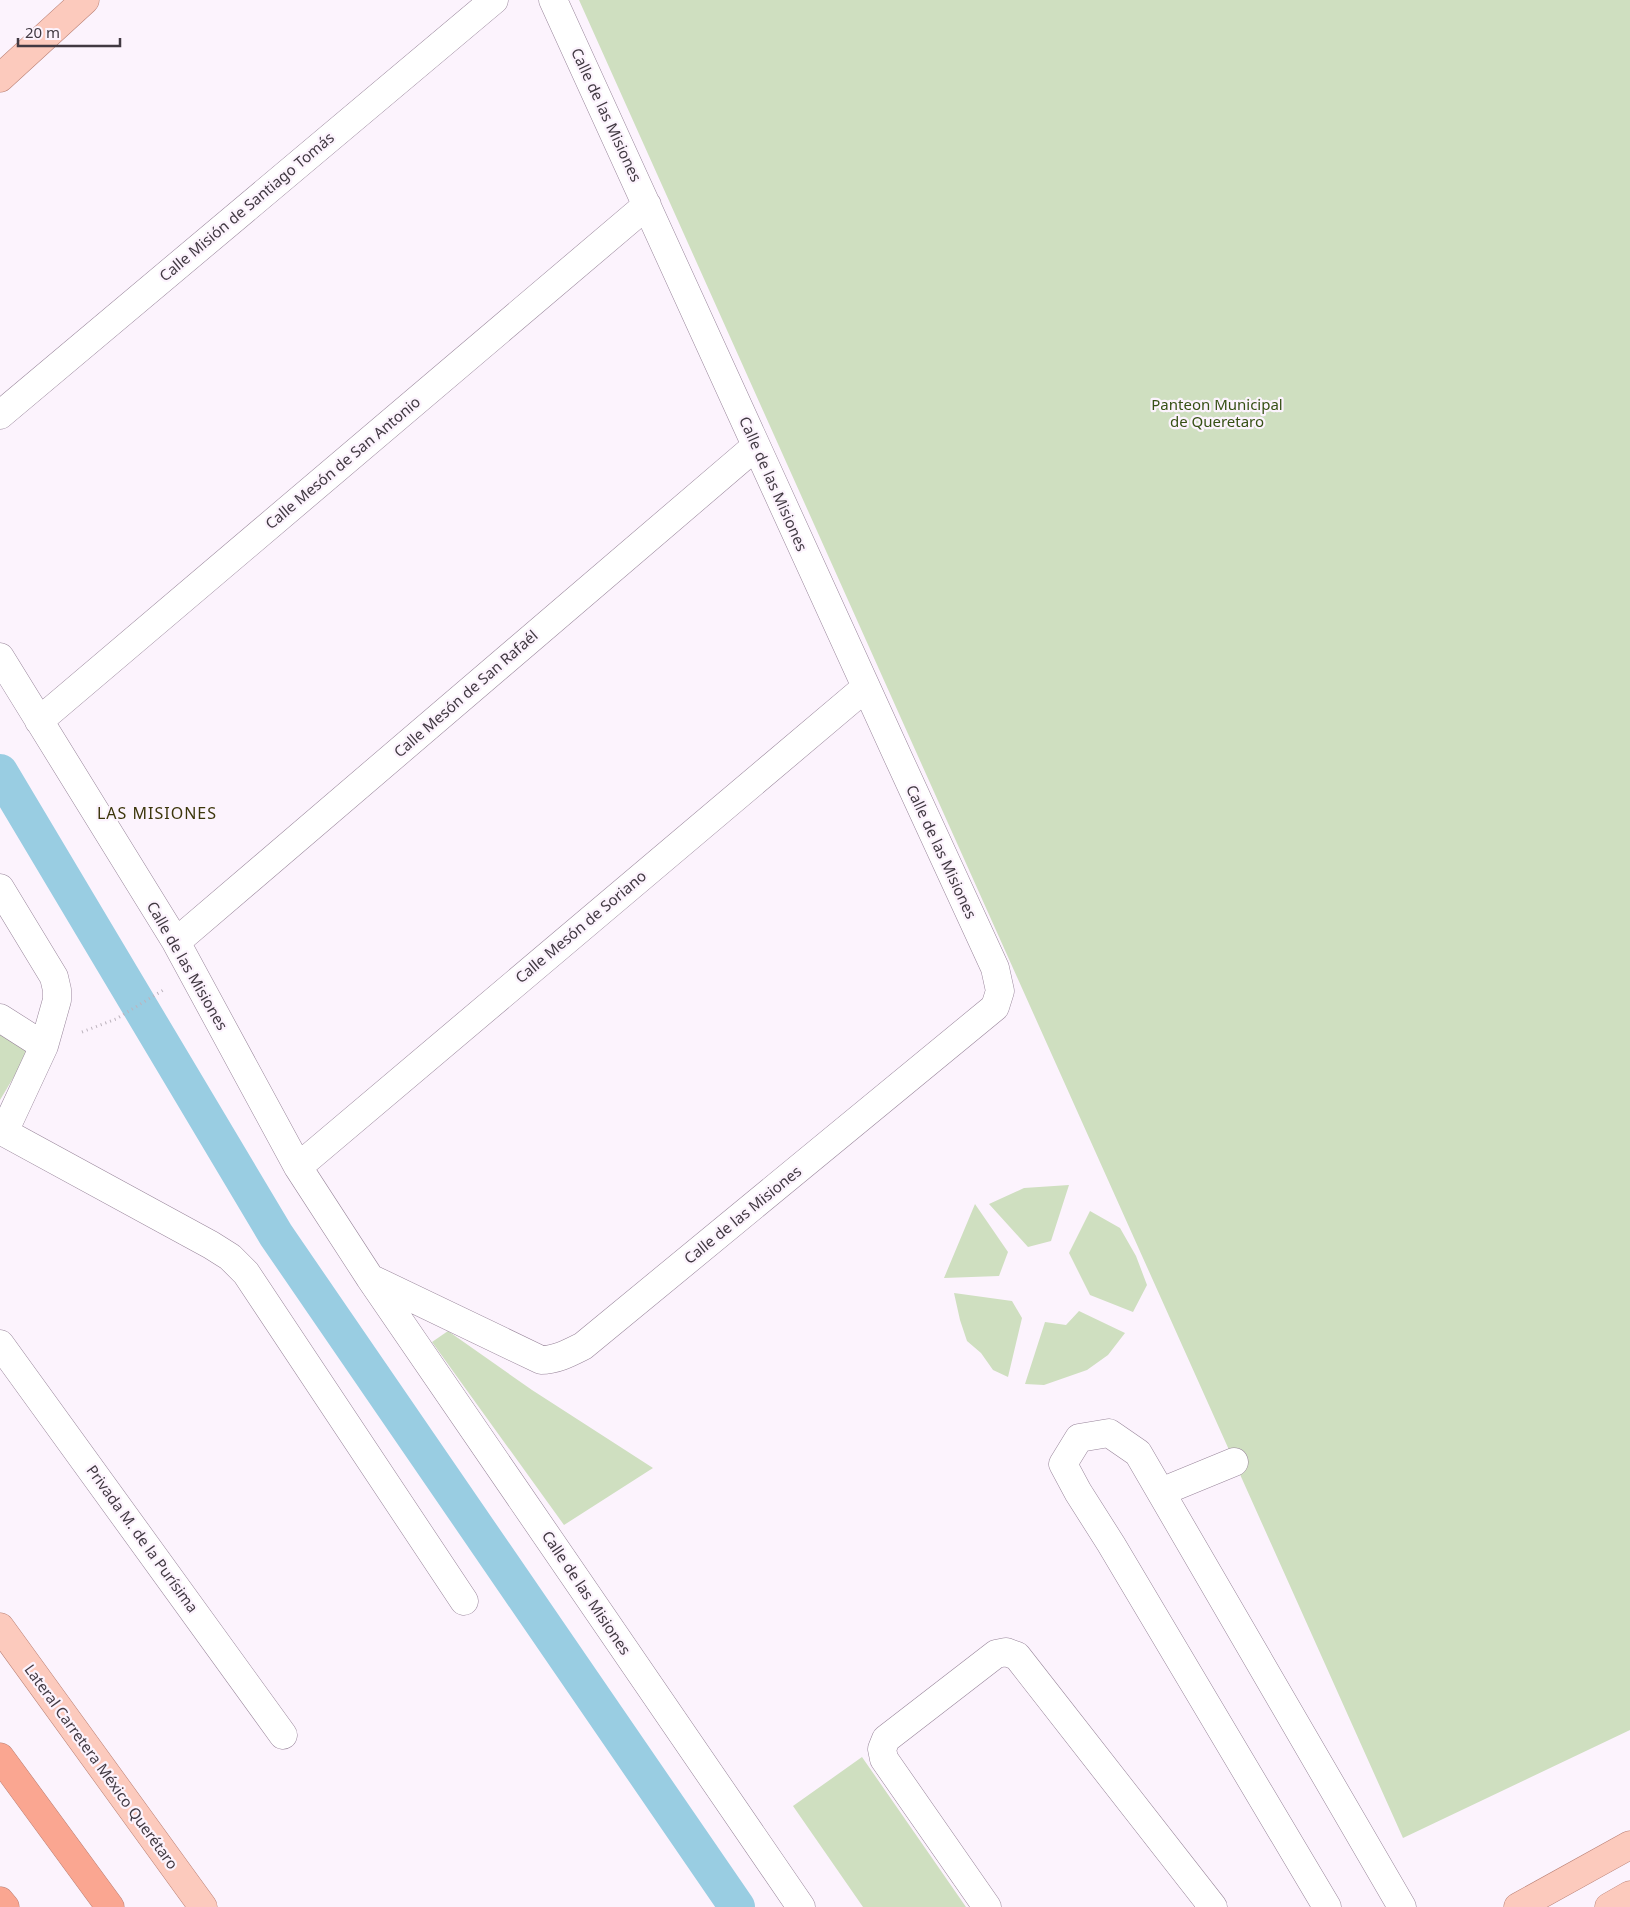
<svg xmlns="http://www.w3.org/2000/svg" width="1630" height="1907" font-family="'Noto Sans',sans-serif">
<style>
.green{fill:#cfdfc0}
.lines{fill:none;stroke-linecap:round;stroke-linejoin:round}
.canal{stroke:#99cde2;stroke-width:36}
.minor-casing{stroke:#98859a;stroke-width:29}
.major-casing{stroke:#b98075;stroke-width:29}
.highway-casing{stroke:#b98075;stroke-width:29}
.path{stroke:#bcb3bd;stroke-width:3;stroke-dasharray:1 4;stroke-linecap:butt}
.minor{stroke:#fff;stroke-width:28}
.major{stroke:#fccabd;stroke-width:28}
.highway{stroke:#faa691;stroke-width:28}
.labels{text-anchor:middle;stroke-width:4.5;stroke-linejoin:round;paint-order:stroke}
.street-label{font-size:15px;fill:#413942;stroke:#fcf3fd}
.park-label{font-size:15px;fill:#365014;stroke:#fcf3fd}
.neighbourhood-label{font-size:16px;letter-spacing:1px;fill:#3c360b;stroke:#fcf3fd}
</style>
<rect width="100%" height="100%" fill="#fcf3fd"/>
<path class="green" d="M579 0H1630V1730L1403 1838Z
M0 1032 30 1050 0 1100Z
M1069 1185 1051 1241 1028 1247 989 1204 1024 1188Z
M975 1204 1008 1252 999 1276 944 1278Z
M1090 1211 1120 1228 1136 1256 1147 1285 1133 1312 1090 1295 1069 1253Z
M954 1293 1012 1301 1022 1318 1008 1377 993 1370 981 1353 967 1341 960 1320Z
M1079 1311 1125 1333 1108 1355 1087 1370 1044 1385 1025 1384 1045 1322 1066 1325Z
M448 1331 532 1390 653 1468 564 1525 432 1342Z
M862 1757 966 1907H863L793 1806Z"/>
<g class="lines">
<path class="canal" d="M0 772 276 1235 737 1907"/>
<defs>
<path id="minor" d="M0 415 494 0
M0 657 176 942 298 1167 370 1278 801 1907
M39 721 647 205
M0 888 54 977 57 990V1000L44 1046 4 1132
M176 942 756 446
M0 1018 44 1046
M0 1130 211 1245 230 1257 246 1273 464 1601
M298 1167 865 688
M370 1278 541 1360C556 1360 569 1353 583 1346L995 1007 1000 991 995 968C846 646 701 322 553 0
M0 1344 283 1735
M1161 1492 1234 1462
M987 1907 884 1759 882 1749 886 1739 996 1654 1006 1652 1017 1656 1213 1907
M1327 1907 1111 1544 1078 1492 1063 1464 1079 1438 1109 1433 1138 1453 1402 1907"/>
<path id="major" d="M0 78 85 0
M0 1627 203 1907
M1518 1907 1630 1845
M1609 1907 1630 1895"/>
<path id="highway" d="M0 1757 110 1907
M0 1901 5 1907"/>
</defs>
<use href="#minor" class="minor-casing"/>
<use href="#major" class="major-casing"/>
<use href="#highway" class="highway-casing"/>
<path class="path" d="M82 1032 116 1019 165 989"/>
<use href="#minor" class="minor"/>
<use href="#major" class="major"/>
<use href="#highway" class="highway"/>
</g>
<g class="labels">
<g class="street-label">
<text transform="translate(606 115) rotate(65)" y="5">Calle de las Misiones</text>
<text transform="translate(247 207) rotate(-40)" y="5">Calle Misión de Santiago Tomás</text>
<text transform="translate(343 463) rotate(-40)" y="5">Calle Mesón de San Antonio</text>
<text transform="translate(773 484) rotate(66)" y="5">Calle de las Misiones</text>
<text transform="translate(466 694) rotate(-41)" y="5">Calle Mesón de San Rafaél</text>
<text transform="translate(941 852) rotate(65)" y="5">Calle de las Misiones</text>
<text transform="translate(581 927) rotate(-40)" y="5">Calle Mesón de Soriano</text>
<text transform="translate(187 966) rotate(60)" y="5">Calle de las Misiones</text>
<text transform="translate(743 1215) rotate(-39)" y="5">Calle de las Misiones</text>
<text transform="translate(142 1539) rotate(54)" y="5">Privada M. de la Purísima</text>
<text transform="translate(586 1593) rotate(56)" y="5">Calle de las Misiones</text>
<text transform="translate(101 1767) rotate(54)" y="5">Lateral Carretera México Querétaro</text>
</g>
<g class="park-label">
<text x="1217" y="410">Panteon Municipal<tspan x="1217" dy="17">de Queretaro</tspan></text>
</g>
<g class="neighbourhood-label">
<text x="157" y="819">LAS MISIONES</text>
</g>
</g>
<path d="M18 38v8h102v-8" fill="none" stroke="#413942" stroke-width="2.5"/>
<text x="25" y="38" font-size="15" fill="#413942" stroke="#fcf3fd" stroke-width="4" paint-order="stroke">20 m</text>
</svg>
